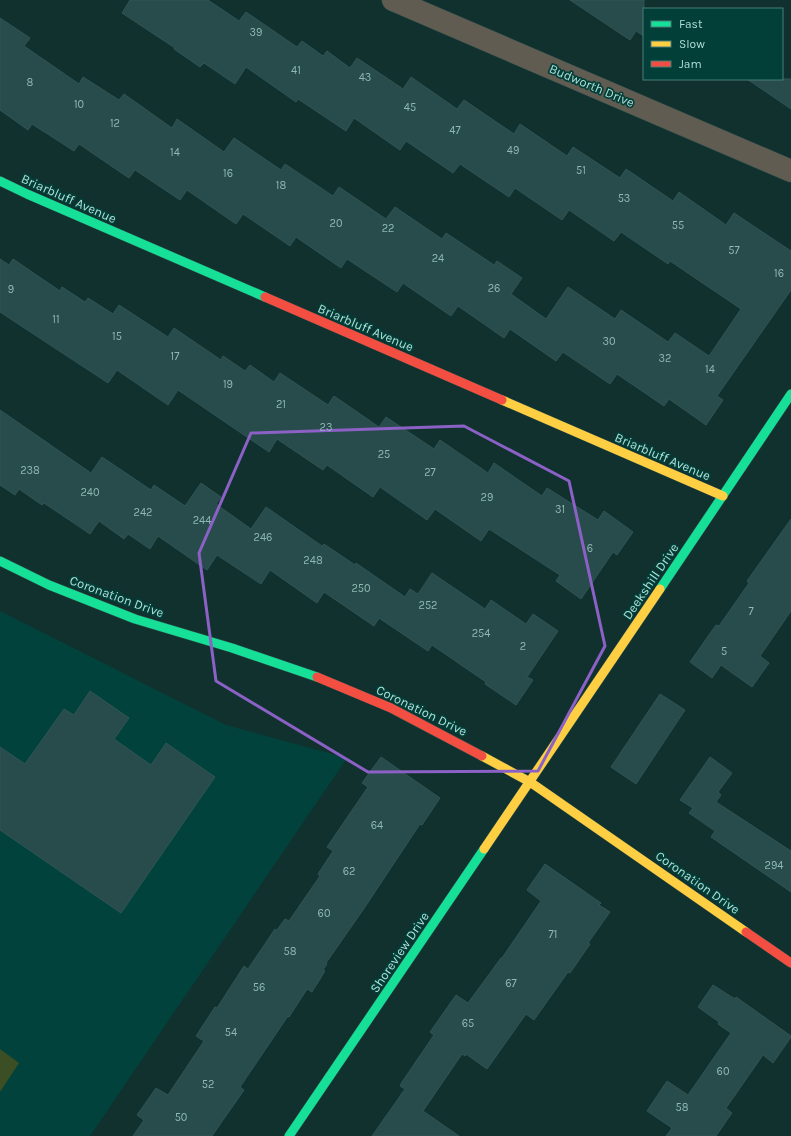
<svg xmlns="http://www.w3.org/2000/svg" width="791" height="1136" font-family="Karla,sans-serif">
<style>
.built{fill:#02423d}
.green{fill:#3c4e24}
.building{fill:#284b4b;stroke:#305556}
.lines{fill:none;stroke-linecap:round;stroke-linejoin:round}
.street-casing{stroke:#2f4e4a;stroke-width:23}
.fast-casing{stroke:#2f4e4a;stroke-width:10}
.slow-casing{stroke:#2f4e4a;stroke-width:10}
.jam-casing{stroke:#2f4e4a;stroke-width:10}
.street{stroke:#615c52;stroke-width:22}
.fast{stroke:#16e098;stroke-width:9}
.slow{stroke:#ffcf43;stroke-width:9}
.jam{stroke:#f24e42;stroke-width:9}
.marked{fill:none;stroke:#8b61c6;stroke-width:3;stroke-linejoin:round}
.labels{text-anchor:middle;stroke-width:3.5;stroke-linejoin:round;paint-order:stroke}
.number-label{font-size:11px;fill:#8fb9b4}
.street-label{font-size:13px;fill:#b1ded7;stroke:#023f39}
</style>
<rect width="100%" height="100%" fill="#10312e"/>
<path class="built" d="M0 611 226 725 347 758 90 1136H0Z"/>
<path class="green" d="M0 1049 19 1063 0 1092Z"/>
<path class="building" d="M130 0H208L239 21 246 12 297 47 302 41 323 56 327 51 350 68 357 58 403 89 411 77 457 109 464 100 514 134 520 124 567 156 573 147 620 178 626 169 673 201 679 192 726 225 734 213 791 251V290L717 396 723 400 706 425 669 399 664 406 617 374 610 384 563 352 556 361 510 329 504 338 458 306 451 316 403 283 397 292 347 259 341 268 296 237 290 246 243 214 236 224 187 190 180 200 135 170 129 178 79 144 74 151 32 124 28 130 0 110V18L30 38 24 46 79 84 83 77 119 100 124 94 172 128 177 119 224 152 234 138 281 170 285 164 333 196 339 187 386 219 395 207 442 239 446 233 494 265 497 261 522 278 511 294 546 319 568 287 615 319 621 310 668 342 675 333 709 356 741 309 670 261 668 264 621 232 614 241 569 210 562 220 515 188 509 197 460 164 453 173 406 141 400 150 354 118 346 131 298 99 296 102 246 67 235 84 204 63 200 67 174 49 175 48 122 13Z
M570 0H644V36L636 31 630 40Z
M747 79H791V109Z
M0 259 9 265 13 259 60 291 62 287 85 302 88 298 113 314 119 305 168 337 174 328 221 360 223 356 245 371 250 365 274 382 280 373 328 405 334 396 379 427 386 417 434 449 440 440 488 473 494 463 542 496 547 488 598 520 604 511 633 532 617 555 613 552 581 599 556 581 560 575 489 529 481 541 435 509 427 520 380 487 373 497 327 465 323 470 277 439 269 452 178 390 168 405 117 370 108 383 0 312Z
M0 410 91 473 102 457 151 490 154 485 185 506 201 483 221 497 216 504 251 529 266 507 322 546 324 544 355 565 356 563 405 597 410 589 418 594 432 573 485 609 491 600 526 624 533 614 558 631 527 677 533 680 516 705 485 684 486 682 432 645 428 651 379 618 374 626 324 592 317 603 270 570 261 584 217 555 207 570 158 536 150 549 128 534 124 539 99 521 90 534 44 503 42 505 19 489 15 495 0 485Z
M791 519V611L760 656 769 663 752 687 721 665 712 678 690 662 716 625 719 626 749 583 747 581Z
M90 691 129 718 114 739 151 765 166 743 215 777 121 913 0 830V747L25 764 64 709 74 715Z
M660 694 685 710 636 784 611 767Z
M381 757 440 798 422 825 420 824 365 907 326 963 327 964 323 970 325 971 312 992 307 989 289 1017 288 1016 240 1087 244 1090 212 1136H133L144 1120 137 1115 156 1088 168 1095 204 1041 196 1036 215 1007 217 1008 244 966 248 969 275 929 276 931 285 919 289 921 320 876 318 874 333 851 327 847 368 787 362 783Z
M710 757 732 773 718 792 721 795 716 802 791 851V892L711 837 715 831 689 813 693 808 680 800Z
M545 864 601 903 599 905 610 912 588 943 590 944 570 973 568 972 534 1020 526 1014 487 1069 466 1054 465 1056 462 1054 423 1111 459 1136H372L405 1089 400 1086 402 1082 434 1035 430 1032 456 995 468 1003 501 958H502L541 901 527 890Z
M713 985 735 999 736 997 791 1036V1037L773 1063 763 1055 726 1108 732 1113 716 1136H666L672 1128 647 1111 667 1081 688 1095 731 1033 718 1024 719 1022 698 1007Z"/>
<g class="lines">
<defs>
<path id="street" d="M393 0 791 171"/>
<path id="fast" d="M0 181 27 194 265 297
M0 561 49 585 135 619 232 648 317 677
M660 589 791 394
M289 1136 484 849"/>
<path id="slow" d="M502 400 723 496
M482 756 530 782 746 932
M484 849 660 589"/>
<path id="jam" d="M265 297 502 400
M317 677 391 708 482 756
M746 932 791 963"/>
</defs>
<use href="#street" class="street-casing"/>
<use href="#fast" class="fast-casing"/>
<use href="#slow" class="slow-casing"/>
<use href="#jam" class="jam-casing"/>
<use href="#street" class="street"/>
<use href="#fast" class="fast"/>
<use href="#slow" class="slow"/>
<use href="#jam" class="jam"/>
</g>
<path class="marked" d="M464 426 569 481 605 646 538 771 368 772 216 681 199 553 251 433Z"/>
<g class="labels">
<g class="number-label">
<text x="256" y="36">39</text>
<text x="296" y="74">41</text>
<text x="365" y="81">43</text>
<text x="30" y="86">8</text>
<text x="79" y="108">10</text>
<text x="410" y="111">45</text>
<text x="115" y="127">12</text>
<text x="455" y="134">47</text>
<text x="513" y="154">49</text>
<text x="175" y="156">14</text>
<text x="581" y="174">51</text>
<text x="228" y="177">16</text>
<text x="281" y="189">18</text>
<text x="624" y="202">53</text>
<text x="336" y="227">20</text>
<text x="678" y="229">55</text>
<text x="388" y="232">22</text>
<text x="734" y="254">57</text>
<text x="438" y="262">24</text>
<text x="779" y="277">16</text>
<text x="494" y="292">26</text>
<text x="11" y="293">9</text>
<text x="56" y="323">11</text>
<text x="117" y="340">15</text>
<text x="609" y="345">30</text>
<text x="175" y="360">17</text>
<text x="665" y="362">32</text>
<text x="710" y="373">14</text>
<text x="228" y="388">19</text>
<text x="281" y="408">21</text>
<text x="326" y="431">23</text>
<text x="384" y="458">25</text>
<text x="30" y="474">238</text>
<text x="430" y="476">27</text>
<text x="90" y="496">240</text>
<text x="487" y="501">29</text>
<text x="560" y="513">31</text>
<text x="143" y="516">242</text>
<text x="202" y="524">244</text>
<text x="263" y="541">246</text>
<text x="590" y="552">6</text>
<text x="313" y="564">248</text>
<text x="361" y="592">250</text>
<text x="428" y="609">252</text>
<text x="751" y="615">7</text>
<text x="481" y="637">254</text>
<text x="523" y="650">2</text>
<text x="724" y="655">5</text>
<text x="377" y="829">64</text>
<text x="774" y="869">294</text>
<text x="349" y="875">62</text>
<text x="324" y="917">60</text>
<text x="553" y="938">71</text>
<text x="290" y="955">58</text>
<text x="511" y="987">67</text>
<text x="259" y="991">56</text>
<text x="468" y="1027">65</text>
<text x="231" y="1036">54</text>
<text x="723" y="1075">60</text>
<text x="208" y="1088">52</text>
<text x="682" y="1111">58</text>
<text x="181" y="1121">50</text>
</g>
<g class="street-label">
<text transform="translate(592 85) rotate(23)" y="5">Budworth Drive</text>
<text transform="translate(69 198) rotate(24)" y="5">Briarbluff Avenue</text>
<text transform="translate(366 327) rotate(23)" y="5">Briarbluff Avenue</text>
<text transform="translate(663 456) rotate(23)" y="5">Briarbluff Avenue</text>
<text transform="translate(650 581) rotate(-56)" y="5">Deekshill Drive</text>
<text transform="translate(117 596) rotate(20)" y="5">Coronation Drive</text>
<text transform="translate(422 710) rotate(26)" y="5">Coronation Drive</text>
<text transform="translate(698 882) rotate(35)" y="5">Coronation Drive</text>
<text transform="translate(399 952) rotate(-56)" y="5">Shoreview Drive</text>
</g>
</g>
<rect x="643" y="8" width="140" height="72" fill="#023f39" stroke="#487f78"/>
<rect x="651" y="21" width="20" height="6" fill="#16e098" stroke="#487f78"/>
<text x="679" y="28" font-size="12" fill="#b1ded7">Fast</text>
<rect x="651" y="41" width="20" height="6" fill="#ffcf43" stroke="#487f78"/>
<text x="679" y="48" font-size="12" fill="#b1ded7">Slow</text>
<rect x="651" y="61" width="20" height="6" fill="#f24e42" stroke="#487f78"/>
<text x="679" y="68" font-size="12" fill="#b1ded7">Jam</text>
</svg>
